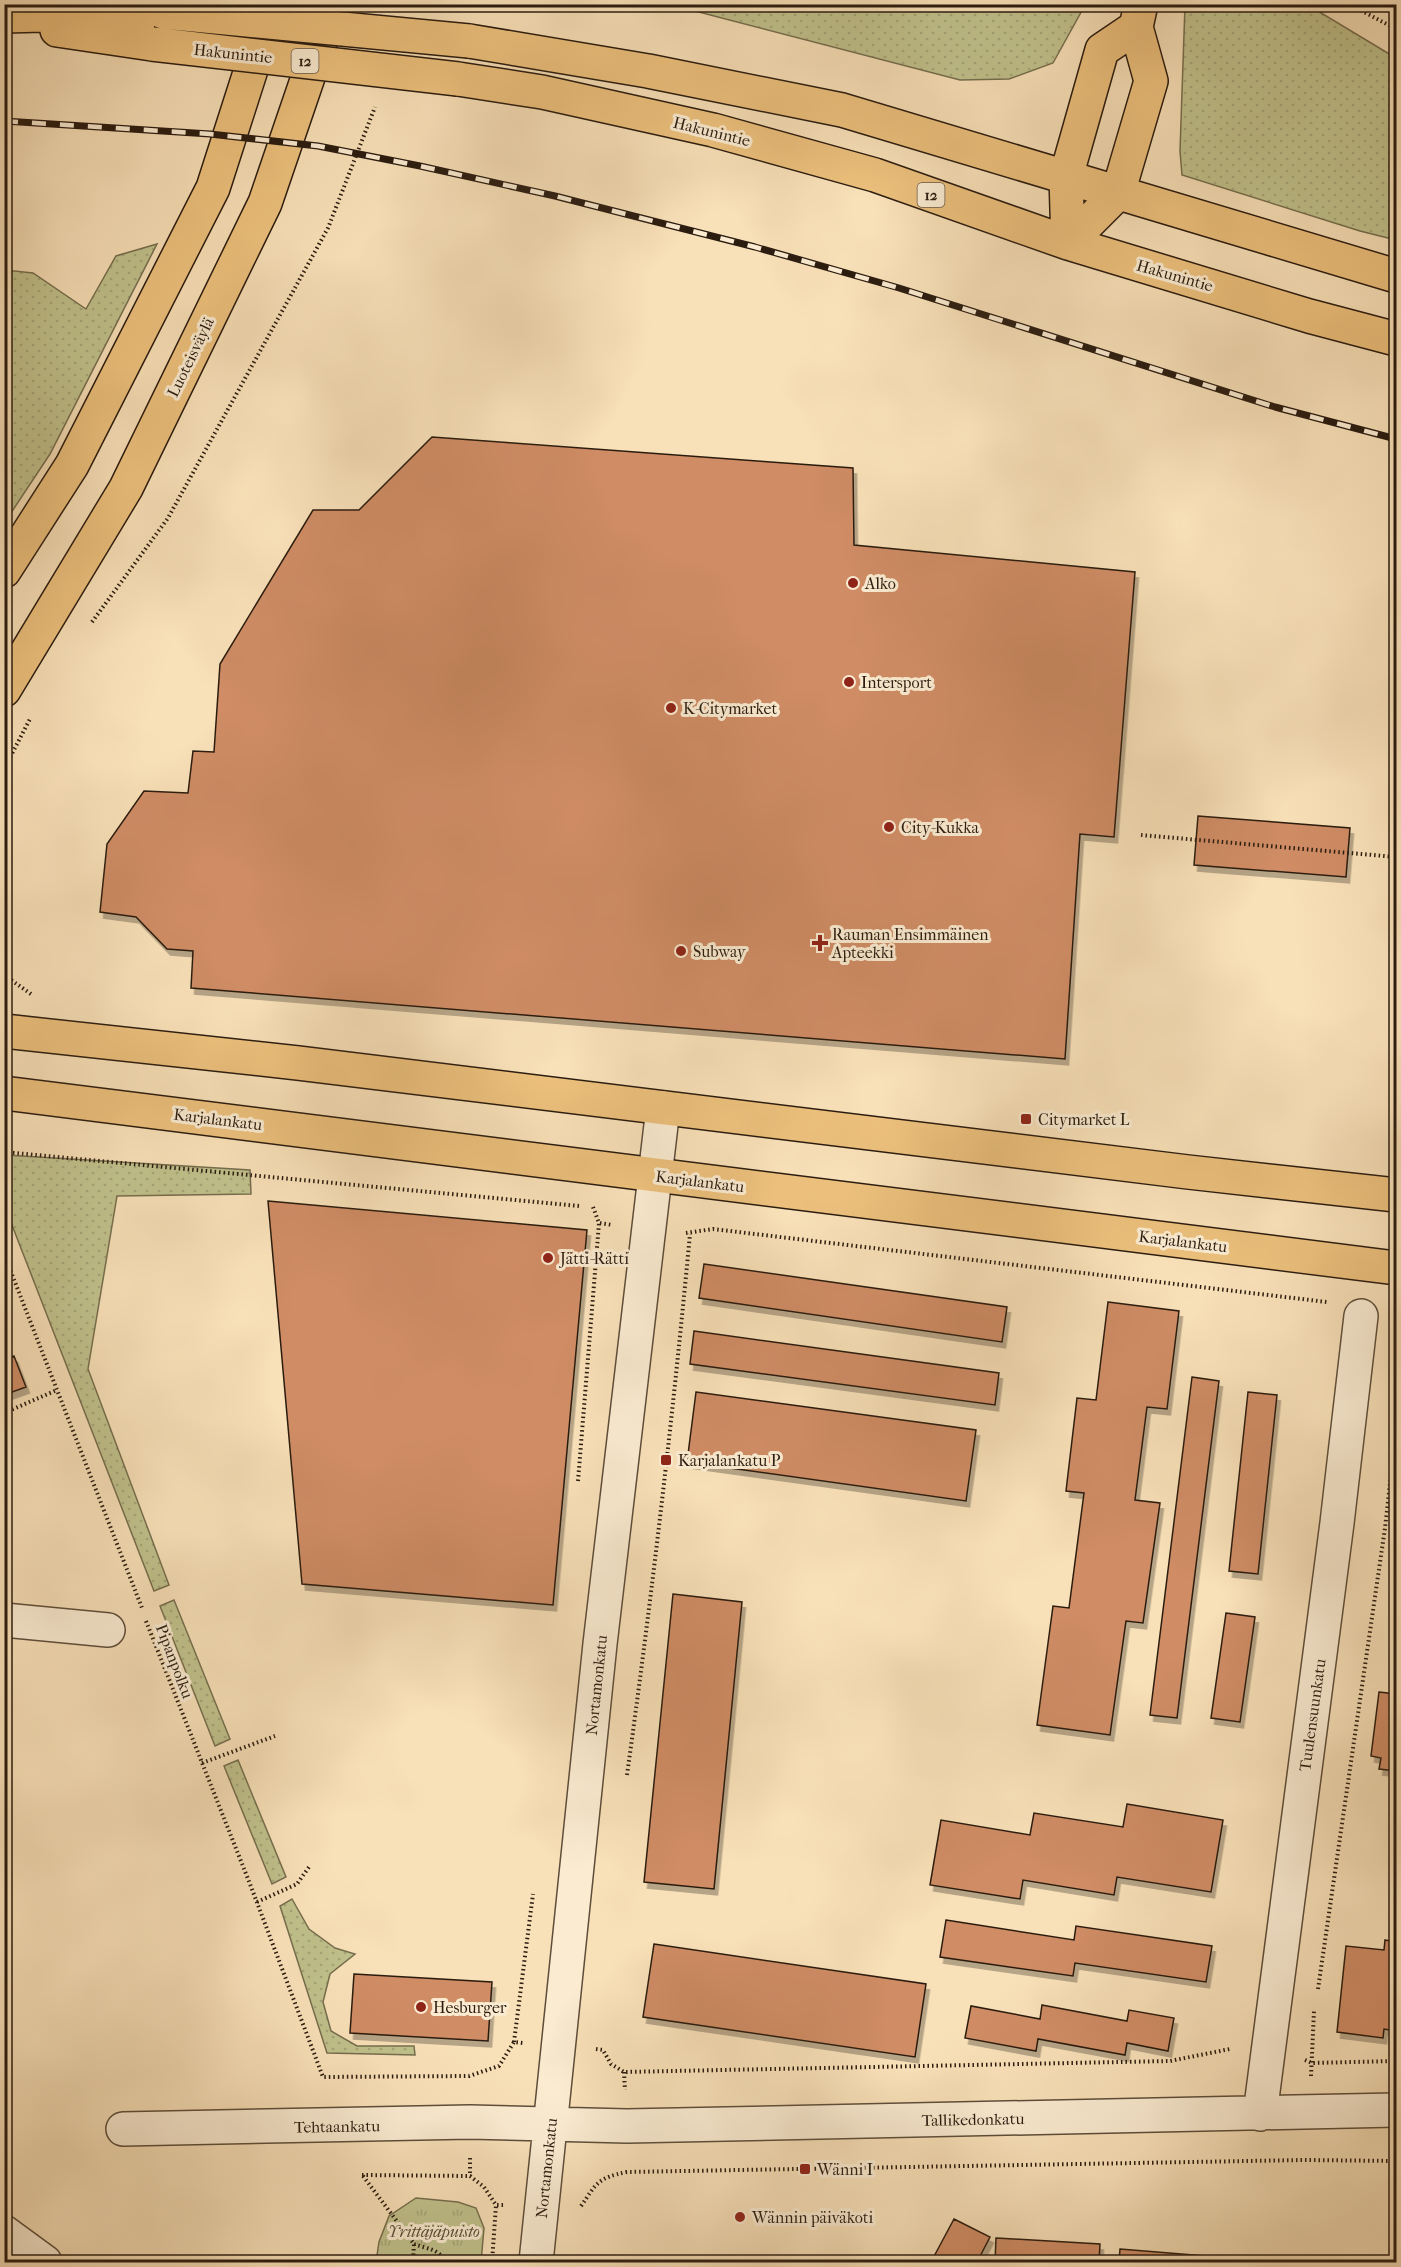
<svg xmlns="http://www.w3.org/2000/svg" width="1401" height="2267" font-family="'IM FELL French Canon',serif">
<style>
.grass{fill:url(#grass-dots);stroke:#766e4e;stroke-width:1.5}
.park{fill:url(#park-tufts);stroke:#766e4e;stroke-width:1.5}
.building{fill:#cf8c65;stroke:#2b1c10;stroke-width:1.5;filter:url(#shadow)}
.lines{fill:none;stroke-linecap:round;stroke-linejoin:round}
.minor-casing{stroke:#5e4d3a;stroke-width:36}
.major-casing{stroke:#2b1c10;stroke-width:36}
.highway-casing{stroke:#2b1c10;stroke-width:36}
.path{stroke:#2b1c10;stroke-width:4;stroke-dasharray:1.5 3;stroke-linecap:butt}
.minor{stroke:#faebd1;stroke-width:33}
.major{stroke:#ecc07c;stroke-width:33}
.highway{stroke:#ecc07c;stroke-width:33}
.rail-casing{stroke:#2b1c10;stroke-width:7}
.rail{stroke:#faebd1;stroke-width:4.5;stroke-dasharray:14;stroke-linecap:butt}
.highway-bridge-casing{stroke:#2b1c10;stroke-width:36;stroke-linecap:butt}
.highway-bridge{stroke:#ecc07c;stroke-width:33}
.poi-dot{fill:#8f2418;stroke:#faebd1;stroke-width:2}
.labels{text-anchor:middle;stroke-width:6;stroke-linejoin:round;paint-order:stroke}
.shield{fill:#faebd1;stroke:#695a4a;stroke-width:1.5}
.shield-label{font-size:15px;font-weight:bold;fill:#2b1c10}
.street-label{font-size:16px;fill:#2b1c10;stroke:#faebd1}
.poi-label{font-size:16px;fill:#2b1c10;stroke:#faebd1;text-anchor:start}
.park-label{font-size:16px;font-style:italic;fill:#584e35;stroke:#faebd1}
</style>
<defs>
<pattern id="grass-dots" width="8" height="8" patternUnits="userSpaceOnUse" patternTransform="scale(1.5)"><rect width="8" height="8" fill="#c0c18c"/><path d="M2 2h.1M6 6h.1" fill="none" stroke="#a5a578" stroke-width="1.8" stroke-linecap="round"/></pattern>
<pattern id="park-tufts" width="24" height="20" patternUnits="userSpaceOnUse" patternTransform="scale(1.5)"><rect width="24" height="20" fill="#c0c18c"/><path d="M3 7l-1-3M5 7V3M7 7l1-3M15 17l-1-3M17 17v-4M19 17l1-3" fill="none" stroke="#a5a578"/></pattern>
<filter id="shadow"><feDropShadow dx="3.5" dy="6" stdDeviation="0" flood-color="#0004"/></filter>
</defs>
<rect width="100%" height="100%" fill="#f8e0b8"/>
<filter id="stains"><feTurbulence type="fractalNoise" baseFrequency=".00333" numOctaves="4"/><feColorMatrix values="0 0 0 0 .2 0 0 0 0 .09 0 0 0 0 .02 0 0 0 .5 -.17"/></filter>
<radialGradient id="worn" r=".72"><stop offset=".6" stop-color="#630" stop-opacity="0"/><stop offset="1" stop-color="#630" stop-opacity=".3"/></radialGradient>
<path class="grass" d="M672 5H1085L1053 63 1009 79 960 80Z
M1185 5H1308L1396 58V240L1360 231 1182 175 1180 151Z
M157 244 50 454 5 522V270L33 273 86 309 116 256Z
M5 1155 250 1170 251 1194 117 1196 88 1369 169 1585 154 1591 5 1207Z
M174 1600 230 1739 215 1746 160 1606Z
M238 1760 286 1877 272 1884 224 1766Z
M292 1899 309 1929 335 1948 355 1954 330 1974 323 2002 331 2031 357 2046H414L415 2055 327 2053 280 1906Z"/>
<path class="park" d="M416 2198 458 2202 476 2208 484 2228 481 2262H376L379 2242 389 2216Z"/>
<path class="building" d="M432 437 853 468 854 545 1135 572 1114 837 1080 834 1065 1059 191 988 193 951 167 949 136 917 100 912 107 844 144 791 188 793 193 751 214 752 220 664 313 510H359Z
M1198 816 1350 828 1346 877 1194 865Z
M268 1201 587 1230 553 1605 302 1584Z
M704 1264 1007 1307 1002 1342 699 1298Z
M1108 1302 1179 1311 1167 1409 1147 1407 1135 1500 1160 1503 1143 1623 1126 1621 1110 1735 1037 1725 1053 1606 1069 1608 1084 1493 1066 1491 1077 1398 1096 1400Z
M694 1331 999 1373 995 1405 690 1364Z
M14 1356 26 1387 4 1395V1360Z
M1192 1377 1219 1381 1177 1718 1150 1715Z
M696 1392 976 1430 966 1501 687 1462Z
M1248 1392 1277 1395 1258 1574 1229 1571Z
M673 1594 742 1602 714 1889 644 1882Z
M1226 1613 1255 1617 1240 1722 1211 1718Z
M1379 1692 1396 1694V1771L1379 1769 1381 1758 1371 1756Z
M1127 1804 1223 1820 1211 1892 1117 1877 1114 1895 1023 1880 1020 1899 930 1885 941 1820 1030 1835 1034 1813 1123 1827Z
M946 1920 1074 1940 1076 1926 1212 1946 1206 1982 1075 1963 1073 1976 940 1957Z
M1385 1940 1396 1942V2031L1384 2029 1383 2038 1337 2032 1346 1946 1384 1950Z
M654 1944 926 1984 915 2057 643 2017Z
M354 1974 492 1982 488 2041 350 2033Z
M1042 2005 1127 2021 1129 2010 1174 2018 1168 2051 1127 2043 1125 2055 1038 2039 1036 2051 965 2038 971 2006 1040 2019Z
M954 2219 990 2237 977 2262H931Z
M996 2238 1100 2244 1099 2262H995Z
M1120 2249 1218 2257V2262H1119Z
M1234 2256 1263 2262H1233Z"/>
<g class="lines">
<defs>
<path id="minor" d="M4 1620 108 1630
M1260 2114 1337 1523 1361 1316
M123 2129 470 2122 627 2126 1396 2110
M4 2232 45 2262
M536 2262 600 1644 663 1108"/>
<path id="major" d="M4 571 72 465 213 188 272 4
M4 690 126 488 265 203 333 4
M4 1031 298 1063 1188 1172 1396 1195
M4 1093 1396 1268"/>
<path id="highway" d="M4 16 163 12
M57 30 152 44
M469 41 648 71 842 110 1396 276
M458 79 542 92 713 130 875 175 1068 243 1309 316 1396 339
M1068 243 1118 193 1151 81 1136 27 1141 4
M1068 243 1066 177 1102 50 1136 27"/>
</defs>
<use href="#minor" class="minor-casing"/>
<use href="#major" class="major-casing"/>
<use href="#highway" class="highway-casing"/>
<path class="path" d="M1349 4 1396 29
M92 622 168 518 328 228 375 107
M4 769 30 719
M1141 835 1396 857
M4 975 31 994
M4 1152 579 1206
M593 1207 599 1223 613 1225
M686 1233 713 1229 1327 1302
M4 1254 142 1608
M4 1413 57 1390
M578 1481 599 1223
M146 1621 250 1884 323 2077 469 2076 499 2066 514 2042 523 2043
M202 1763 275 1736
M627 1775C652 1595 673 1415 690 1234
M257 1902 297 1884 309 1867
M1318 1989 1385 1528 1396 1430
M514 2042 533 1894
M596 2049 603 2050 611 2064 624 2072 1170 2061 1230 2049
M1305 2060 1312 2063 1396 2061
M624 2072 625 2090
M1311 2076 1314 2011
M470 2158V2176
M362 2175 470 2176 484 2187 496 2205H505
M363 2176 414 2244 413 2262
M581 2206C597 2183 597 2178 627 2172L1304 2160 1396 2161
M414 2244C427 2249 440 2249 445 2262
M492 2262 496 2205"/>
<use href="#minor" class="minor"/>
<use href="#major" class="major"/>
<use href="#highway" class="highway"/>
<defs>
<path id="rail" d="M4 121 210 134 318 146 420 166 555 196 755 247 899 288 1275 407 1396 439"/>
</defs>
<use href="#rail" class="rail-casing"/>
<use href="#rail" class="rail"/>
<defs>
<path id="highway-bridge" d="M163 12 469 41
M152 44 458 79"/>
</defs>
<use href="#highway-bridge" class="highway-bridge-casing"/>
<use href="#highway-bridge" class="highway-bridge"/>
</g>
<g class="poi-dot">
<circle cx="853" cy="583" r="6"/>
<circle cx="849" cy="682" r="6"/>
<circle cx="671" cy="708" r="6"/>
<circle cx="889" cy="827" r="6"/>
<path d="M817 934h6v6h6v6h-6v6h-6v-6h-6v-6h6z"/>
<circle cx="681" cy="951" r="6"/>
<rect x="1020" y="1113" width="12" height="12" rx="3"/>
<circle cx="548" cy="1258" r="6"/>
<rect x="660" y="1454" width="12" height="12" rx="3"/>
<circle cx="421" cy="2007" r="6"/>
<rect x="799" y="2163" width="12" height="12" rx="3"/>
<circle cx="740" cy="2217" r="6"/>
</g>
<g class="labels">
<g class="shield">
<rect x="291.5" y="49" width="27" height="24" rx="4.5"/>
<rect x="917.5" y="183" width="27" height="24" rx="4.5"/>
</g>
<g class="shield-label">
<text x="305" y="66">12</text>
<text x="931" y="200">12</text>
</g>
<g class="street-label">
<text transform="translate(233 53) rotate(6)" y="6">Hakunintie</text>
<text transform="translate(712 131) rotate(14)" y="6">Hakunintie</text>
<text transform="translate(1175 275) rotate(16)" y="6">Hakunintie</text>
<text transform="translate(190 357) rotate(-64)" y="6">Luoteisväylä</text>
<text transform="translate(218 1119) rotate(7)" y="6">Karjalankatu</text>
<text transform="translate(700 1181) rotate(7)" y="6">Karjalankatu</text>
<text transform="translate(1183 1241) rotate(7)" y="6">Karjalankatu</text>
<text transform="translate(175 1661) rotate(69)" y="6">Pipanpolku</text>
<text transform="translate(596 1685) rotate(-84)" y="6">Nortamonkatu</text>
<text transform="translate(1312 1715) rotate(-82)" y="6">Tuulensuunkatu</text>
<text transform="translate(973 2119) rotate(-1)" y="6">Tallikedonkatu</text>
<text transform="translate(337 2126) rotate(-1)" y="6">Tehtaankatu</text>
<text transform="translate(546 2168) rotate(-84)" y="6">Nortamonkatu</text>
</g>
<g class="poi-label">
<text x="865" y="589">Alko</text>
<text x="861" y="688">Intersport</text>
<text x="683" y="714">K-Citymarket</text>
<text x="901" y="833">City-Kukka</text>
<text x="832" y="940">Rauman Ensimmäinen<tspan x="832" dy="18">Apteekki</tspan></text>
<text x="693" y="957">Subway</text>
<text x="1038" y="1125">Citymarket L</text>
<text x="560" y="1264">Jätti-Rätti</text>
<text x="678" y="1466">Karjalankatu P</text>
<text x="433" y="2013">Hesburger</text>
<text x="817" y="2175">Wänni I</text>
<text x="752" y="2223">Wännin päiväkoti</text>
</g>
<g class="park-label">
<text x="434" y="2237">Yrittäjäpuisto</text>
</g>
</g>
<rect width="1401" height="2267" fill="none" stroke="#f8e0b8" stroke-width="24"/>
<rect x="6" y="6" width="1389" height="2255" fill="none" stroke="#2b1c10" stroke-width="3"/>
<rect x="12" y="12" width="1377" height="2243" fill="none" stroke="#2b1c10" stroke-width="1.5"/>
<rect width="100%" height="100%" filter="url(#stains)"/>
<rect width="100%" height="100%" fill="url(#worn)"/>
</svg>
